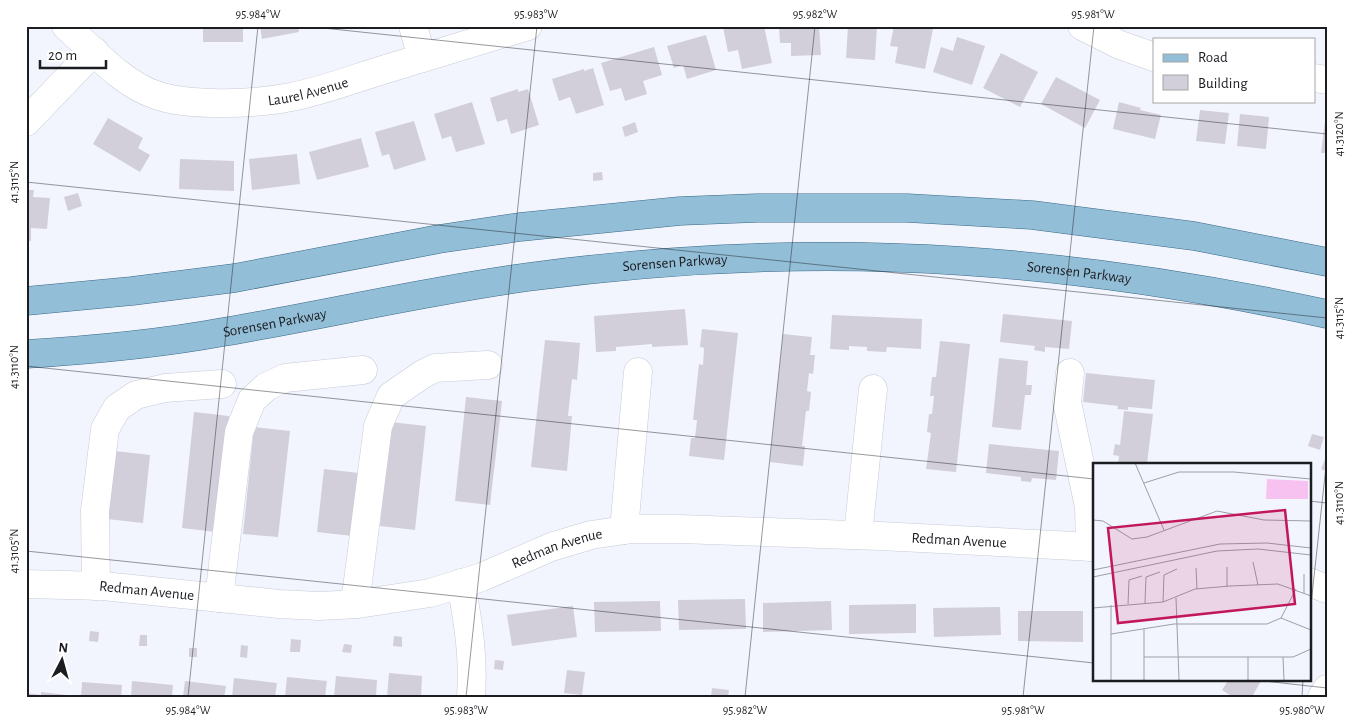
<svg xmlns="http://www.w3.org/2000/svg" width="1353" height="723" font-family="'Alegreya Sans',sans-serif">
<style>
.building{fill:#d2cfda}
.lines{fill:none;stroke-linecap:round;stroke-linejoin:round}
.minor-casing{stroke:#c6cbd5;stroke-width:29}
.major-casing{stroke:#3a6986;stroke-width:29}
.minor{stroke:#fff;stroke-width:28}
.major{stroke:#93bed7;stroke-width:28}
.ticks{fill:none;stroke:#1b1d21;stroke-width:1;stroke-opacity:0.45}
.labels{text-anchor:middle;stroke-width:4;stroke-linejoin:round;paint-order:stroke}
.street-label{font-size:15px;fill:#1b1d21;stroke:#fff}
.inset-road{fill:none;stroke:#9c9fa6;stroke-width:1}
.view{fill:#c2185b;fill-opacity:0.15;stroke:#c2185b;stroke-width:2.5}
.inset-edge{fill:none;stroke:#1b1d21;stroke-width:2.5}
.neatline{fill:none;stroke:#1b1d21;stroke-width:2}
.ticks-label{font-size:12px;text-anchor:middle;fill:#1b1d21}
</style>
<rect width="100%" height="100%" fill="#f2f5fe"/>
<path class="building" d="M203 26H243V42H203Z
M260 26H298L299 32 262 39Z
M727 26H764L772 63 742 69 738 50 728 52 723 27Z
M779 26H819L821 55 791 56V43H780Z
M848 26H877L875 60 846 58Z
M894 26H923L933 29 925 69 895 63 898 47 890 46Z
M706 35 716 70 687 79 683 65 674 68 667 46Z
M957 37 985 46 972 85 933 72 941 47 953 51Z
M654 47 662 75 643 81 647 94 625 101 621 88 610 91 601 63Z
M1001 53 1038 72 1020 107 983 88Z
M593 68 604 105 576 114 570 97 559 101 552 79 584 69V71Z
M1056 77 1100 100 1085 128 1041 104Z
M518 89V92L528 89 539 125 511 134 507 119 497 122 490 98Z
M472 102 485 144 456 152 451 136 442 139 434 114Z
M1119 102 1141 108 1140 110 1161 115 1155 139 1113 129Z
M1200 110 1229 113 1225 144 1196 141Z
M1240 114 1269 117 1266 149 1237 146Z
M108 118 143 138 138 148 150 155 140 172 93 144Z
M414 121 426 160 394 170 389 154 382 156 375 132Z
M1325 121H1327V153H1321Z
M635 122 638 132 625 137 622 127Z
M361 138 369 167 317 180 309 152Z
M297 154 300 184 252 190 249 159Z
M180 159 234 161V191L179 189Z
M602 172 603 180 593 181V173Z
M26 190H34L33 197 50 198 47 229 31 228V241L26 240Z
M78 193 82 206 68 211 64 197Z
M685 309 688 345 652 347V344L616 347V351L596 352 594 316Z
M1003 314 1072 321 1069 349 1045 347V352L1034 350 1035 346 1000 342Z
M832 315 922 319 921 349 887 347 886 352 867 351V347L849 346V350L830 349Z
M702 329 738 333 724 460 689 456 691 438H695L697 420H693L699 364 703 365 704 348 700 347Z
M783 334 812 337 810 355H815L813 374 809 373 807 391 811 392 809 411H806L802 446H805L803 466 770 462Z
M545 340 580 343 577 380 572 379 568 416H572L567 471 531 467Z
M940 341 970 344 956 472 926 469 931 433 927 432 929 414H932L934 396H930L932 377H936Z
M999 358 1028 361 1026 385H1032L1031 395H1025L1021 430 992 427Z
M1086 373 1155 380 1152 409 1128 407V410L1117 409 1118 406 1083 402Z
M466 397 502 401 490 505 455 501Z
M1124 411 1153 414 1147 464H1118L1119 456 1113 455 1115 444 1120 445Z
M194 412 229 416 216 532 182 528Z
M391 422 426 426 415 530 380 526Z
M254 427 290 431 278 537 243 534Z
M1312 434 1324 437 1320 450 1308 446Z
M989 444 1059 451 1056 480 1032 478 1031 482 1021 481V477L986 473Z
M115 451 150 455 143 523 107 519Z
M1325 459 1327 460V472L1321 469Z
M324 469 359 473 352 536 317 532Z
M745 599 746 629 679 630 678 600Z
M660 601 661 631 595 632 594 602Z
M831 601 832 630 763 632V603Z
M916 604V633L849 634V605Z
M573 606 577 637 512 646 507 615Z
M1000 607 1001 635 934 637 933 608Z
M1018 611H1083V642L1018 641Z
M90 631 99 632 98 642 89 641Z
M140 635H147V646H139Z
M394 636 402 637V647L393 646Z
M291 639 301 640 300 652H290Z
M344 644 352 645 351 653 342 652Z
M241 645 248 646 247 658 240 657Z
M189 648H197V657H189Z
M495 660 504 661 503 670 494 669Z
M567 670 585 672 582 695 564 693Z
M389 673 422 676 421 697H387Z
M336 676 377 680 376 697H334Z
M287 677 327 681 325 697H285Z
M234 678 277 683 275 697H232Z
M1229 679H1262L1252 697H1233L1222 690Z
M132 681 173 685 172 697H131Z
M185 681 226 686 224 697H183Z
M82 682 122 685 121 697H81Z
M712 688 729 690 728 697H711Z
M41 692 67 695V697H26V693L41 695Z"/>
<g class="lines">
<defs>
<g id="minor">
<path id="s1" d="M66 26C93 50 122 84 156 95 190 107 256 104 291 97 322 91 356 78 386 69 433 55 480 41 528 26"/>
<path d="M413 26 422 58"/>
<path d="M1082 26 1120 45 1154 57"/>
<path d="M1314 78 1327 80"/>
<path d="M26 122 94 51"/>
<path d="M1070 373 1067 402 1089 507 1090 547"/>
<path d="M624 530 638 372"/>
<path d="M858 535 873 389"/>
<path d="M1309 582 1327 589"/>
<path d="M461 583C468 622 474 657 471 697"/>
<path id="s2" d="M26 584 103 586 279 604 319 606 358 604 430 593 482 577 551 547 591 535 632 529H680L880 536 1094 547"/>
<path d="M96 586 95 511 105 429 117 408 136 395 165 388 222 384"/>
<path d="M219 598 239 432 252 400 266 387 285 378 363 370"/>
<path d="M355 604 378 426 391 396 423 374 435 368 488 365"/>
<path d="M1322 697 1327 689"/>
</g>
<g id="major">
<path d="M26 301 132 291 235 278 439 239 520 227 680 211 757 208H907L1032 215 1194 236 1327 262"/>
<path id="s3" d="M26 354C92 350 158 344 223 332 324 315 425 291 528 277 671 258 817 251 962 261 1085 269 1207 288 1327 314"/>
</g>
</defs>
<use href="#minor" class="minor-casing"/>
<use href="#major" class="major-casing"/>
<use href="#minor" class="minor"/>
<use href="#major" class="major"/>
</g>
<path class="ticks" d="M304 26 1327 134M26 182 1327 318M26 366 1094 479M1309 501 1327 503M26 551 1094 663M1309 623 1327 457M1246 679 1327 688M188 697 258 26M466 697 537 26M745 697 815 26M1023 697 1094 26M1302 697 1303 679"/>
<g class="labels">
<g class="street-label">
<text dy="5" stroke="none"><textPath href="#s1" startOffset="268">Laurel Avenue</textPath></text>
<text dy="5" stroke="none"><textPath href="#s3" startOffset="656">Sorensen Parkway</textPath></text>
<text dy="5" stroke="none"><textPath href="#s3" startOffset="1061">Sorensen Parkway</textPath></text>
<text dy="5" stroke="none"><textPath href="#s3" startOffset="251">Sorensen Parkway</textPath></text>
<text dy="5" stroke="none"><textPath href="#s2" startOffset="946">Redman Avenue</textPath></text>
<text dy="5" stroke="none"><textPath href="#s2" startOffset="541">Redman Avenue</textPath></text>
<text dy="5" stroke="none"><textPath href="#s2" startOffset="121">Redman Avenue</textPath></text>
</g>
</g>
<g transform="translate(1093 463)">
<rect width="218" height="218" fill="#f2f5fe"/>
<path d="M174 16 215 18V36H173Z" fill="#f7c1f0"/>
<path class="inset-road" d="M42 0 71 67M51 20 86 9H141L218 16M0 57 10 58 39 76 54 74 124 48 171 57 218 58M160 99 165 122M134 104V124M103 105 104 126M0 107 127 81 174 80 218 85M0 114 124 88 165 86 218 92M211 130V111M83 135 86 217M70 139 71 112 84 106M52 140 53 114 67 109M35 141 36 117 49 113M18 142V217M0 145 70 139 102 126 137 123 185 121 218 133M188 155 203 126M51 165V217M18 171 81 161H174L188 155 218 167M51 194H200L218 186M155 194V217M190 194 191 217"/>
<path class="view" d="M192 47 202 141 25 160 15 65Z"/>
<rect width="218" height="218" class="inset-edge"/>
</g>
<rect width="1353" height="723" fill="none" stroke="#ffffff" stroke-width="55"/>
<rect x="1153" y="38" width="162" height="65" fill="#ffffff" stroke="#a4a5a6"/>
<rect x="1163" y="54" width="25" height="8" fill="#93bed7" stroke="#a4a5a6"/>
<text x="1198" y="62" font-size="15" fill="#1b1d21">Road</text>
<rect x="1163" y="75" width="25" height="15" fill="#d2cfda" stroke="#a4a5a6"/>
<text x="1198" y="88" font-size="15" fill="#1b1d21">Building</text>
<g transform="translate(62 660) rotate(6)" stroke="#ffffff" stroke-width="4" paint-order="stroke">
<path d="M0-4L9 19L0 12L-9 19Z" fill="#1b1d21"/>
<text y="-8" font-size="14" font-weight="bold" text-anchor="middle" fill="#1b1d21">N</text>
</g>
<path d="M40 60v8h66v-8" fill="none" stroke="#1b1d21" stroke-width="2.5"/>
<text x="48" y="60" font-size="15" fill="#1b1d21" stroke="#ffffff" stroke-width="4" paint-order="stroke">20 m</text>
<rect x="28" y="28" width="1298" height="668" class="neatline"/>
<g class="ticks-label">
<text x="258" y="18">95.984°W</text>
<text x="536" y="18">95.983°W</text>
<text x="815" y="18">95.982°W</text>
<text x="1093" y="18">95.981°W</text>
<text transform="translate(1339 134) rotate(-90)" y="4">41.3120°N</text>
<text transform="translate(14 182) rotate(-90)" y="4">41.3115°N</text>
<text transform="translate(1339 318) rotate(-90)" y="4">41.3115°N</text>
<text transform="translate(14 367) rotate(-90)" y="4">41.3110°N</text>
<text transform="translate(1339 503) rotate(-90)" y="4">41.3110°N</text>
<text transform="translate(14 551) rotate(-90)" y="4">41.3105°N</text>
<text x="188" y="714">95.984°W</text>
<text x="466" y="714">95.983°W</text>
<text x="745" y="714">95.982°W</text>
<text x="1023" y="714">95.981°W</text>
<text x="1302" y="714">95.980°W</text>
</g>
</svg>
